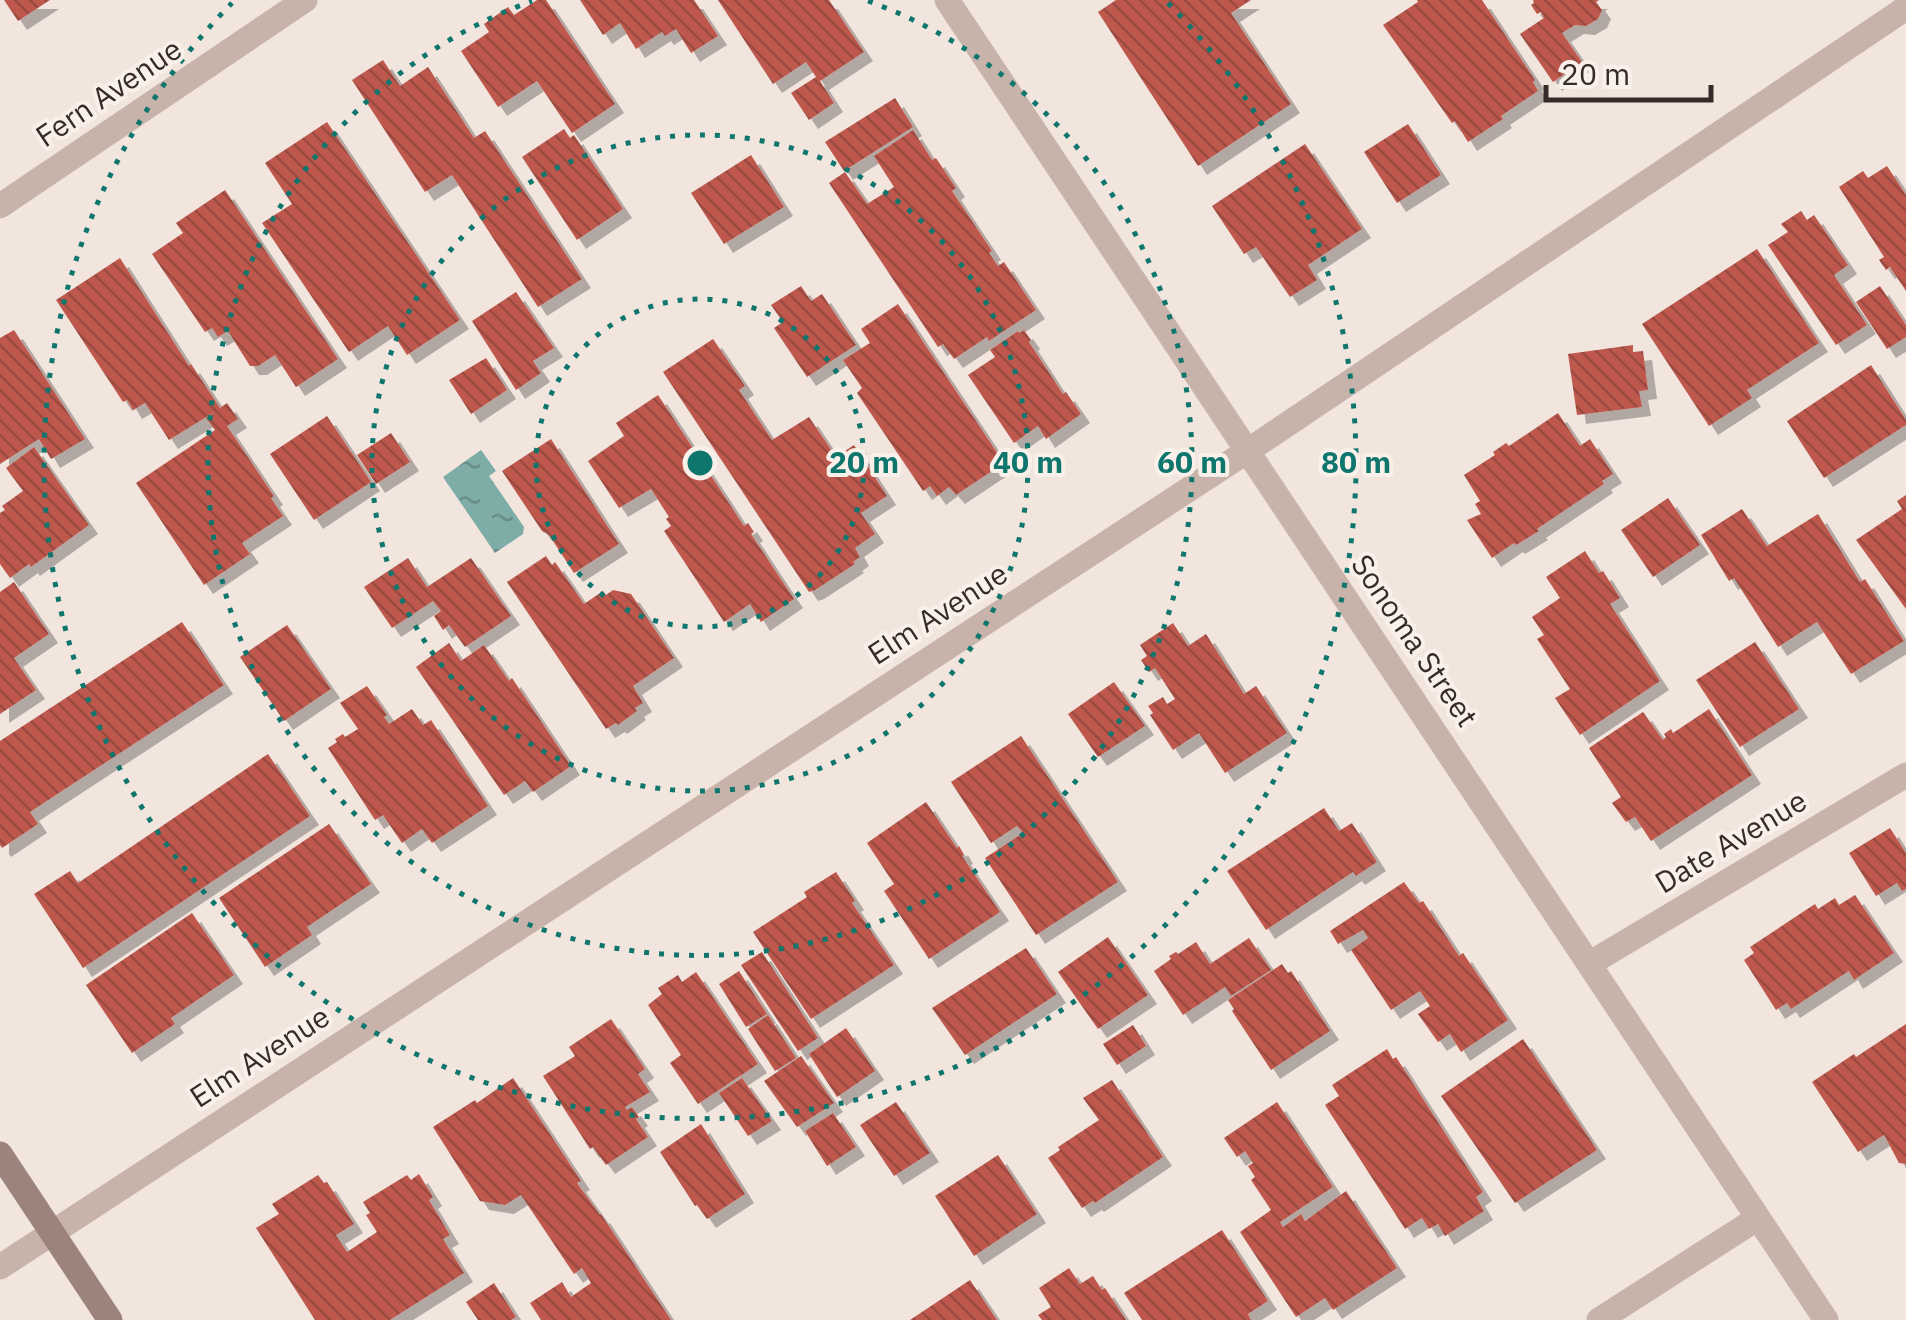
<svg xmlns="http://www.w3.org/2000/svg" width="1906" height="1320" font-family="'IBM Plex Sans',sans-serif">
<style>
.water{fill:url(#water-ripples)}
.building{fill:url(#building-back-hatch);filter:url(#shadow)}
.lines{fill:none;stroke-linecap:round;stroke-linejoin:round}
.street{stroke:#c8b3aa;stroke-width:25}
.secondary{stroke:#9c837c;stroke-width:25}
.ring{fill:none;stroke:#0f766e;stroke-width:5;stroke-dasharray:5 10}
.labels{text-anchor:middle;stroke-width:8;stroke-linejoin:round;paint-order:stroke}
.street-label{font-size:30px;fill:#362b29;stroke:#f9f0ea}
.centre{fill:#0f766e;stroke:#f9f0ea;stroke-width:5}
.ring-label{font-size:30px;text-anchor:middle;font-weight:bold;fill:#0f766e;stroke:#f9f0ea;stroke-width:8;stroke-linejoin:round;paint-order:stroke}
</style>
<defs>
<pattern id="water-ripples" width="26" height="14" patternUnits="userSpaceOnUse" patternTransform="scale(2.5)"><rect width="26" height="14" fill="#7eaca7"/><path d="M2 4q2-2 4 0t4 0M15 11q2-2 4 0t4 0" fill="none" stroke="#688c88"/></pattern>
<pattern id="building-back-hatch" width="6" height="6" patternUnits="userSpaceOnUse" patternTransform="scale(2.5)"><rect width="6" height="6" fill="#be594e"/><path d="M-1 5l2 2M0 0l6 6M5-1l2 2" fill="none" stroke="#9b4a41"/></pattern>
<filter id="shadow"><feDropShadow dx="9" dy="9" stdDeviation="0" flood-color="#0004"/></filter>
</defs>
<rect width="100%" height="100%" fill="#f1e5de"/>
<path class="water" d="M481 450 496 471 489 476 524 527 523 534 495 553 443 477Z"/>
<path class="building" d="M4 0H50L18 21Z
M537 0H546L615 104 572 133 537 81 498 107 461 51 489 32 484 24 508 7 514 15Z
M580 0H694L718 36 691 53 676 29 665 36 662 32 636 49 620 23 603 35Z
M718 0H829L864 52 820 81 834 103 809 120 791 93 816 77 806 62 773 84Z
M1116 0H1251L1231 13 1291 104 1198 166 1098 12Z
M1417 0H1482L1535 80 1533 82 1538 91 1501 116 1503 119 1468 142 1455 121 1452 123 1383 25 1418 2Z
M1533 0H1599L1596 2 1602 10 1598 19 1586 26 1575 25 1562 33 1582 62 1553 82 1520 34 1544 18 1541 12 1537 14 1531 5 1534 3Z
M383 60 400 86 428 67 474 138 485 131 582 279 538 307 452 175 425 192 352 80Z
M895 98 913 127 844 171 825 142Z
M327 122 460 320 407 355 388 326 349 352 262 223 292 204 265 163Z
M1408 124 1441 175 1397 203 1364 152Z
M564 129 570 138 574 135 623 209 577 240 522 157Z
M913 130 932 160 936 158 956 188 952 191 992 251 989 253 998 266 1004 262 1036 310 989 341 987 337 954 359 943 344 938 347 829 183 845 172 867 204 894 187 874 156Z
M1305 144 1362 229 1308 265 1317 280 1290 297 1256 247 1244 254 1212 206Z
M751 155 784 207 724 244 691 193Z
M1887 166 1906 195V291L1890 267 1886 270 1879 260 1884 257 1839 187 1863 171 1868 178Z
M225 190 338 359 296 387 275 355 258 366H250L228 331 218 337 212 328 205 332 152 254 183 233 176 223Z
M1801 211 1807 220 1814 215 1848 265 1834 275 1867 325 1836 345 1768 245 1788 232 1781 224Z
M1757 249 1819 343 1747 390 1752 398 1709 426 1642 324Z
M120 258 189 366 191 364 220 408 227 403 238 419 227 426 274 496 271 498 283 516 242 543 250 554 204 585 136 483 215 430 206 418 216 411 169 440 145 403 133 410 127 400 123 402 56 300Z
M801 286 811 301 822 294 856 345 807 377 774 328 783 322 771 305Z
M1880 286 1906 325V337L1887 349 1856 302Z
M516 292 554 348 533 361 541 373 516 390 472 321Z
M898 304 1004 463 956 495 949 487 937 496 930 486 923 491 857 393 862 388 843 360 870 343 861 329Z
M14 330 85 439 51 459 39 439 0 464V338Z
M1024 330 1031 340 1029 342 1063 394 1066 392 1081 414 1046 439 1038 426 1014 443 968 375 995 357 990 350 1018 331 1019 333Z
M713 339 745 386 739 390 772 440 809 417 836 457 854 445 887 496 861 513 875 534 855 548 860 557 853 562 855 564 815 590 809 592 663 372Z
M1633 345V352L1643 351 1648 390 1639 391 1642 407 1577 415 1568 354Z
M486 358 507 390 471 414 449 380Z
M1871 365 1906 420V425L1824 478 1787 421Z
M658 395 744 526 748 523 754 532 751 534 794 599 761 622 750 604 724 622 664 531 671 526 666 519 669 517 651 489 619 508 588 461 624 436 616 423Z
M1558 413 1580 446 1590 439 1613 474 1602 481 1604 484 1537 529 1539 531 1516 545 1514 543 1492 558 1467 520 1481 514 1475 504 1480 501 1464 475 1495 455 1493 452 1506 443 1509 446Z
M327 416 371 482 314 520 270 454Z
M391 433 410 462 376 484 357 455Z
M551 439 619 544 574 573 549 535 542 531 502 471Z
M34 447 89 525 31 567 29 564 10 578 0 564V513L5 510 2 506 23 491 6 468Z
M1906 495V609L1856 540 1902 509 1897 501Z
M1668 498 1700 545 1653 577 1621 530Z
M1742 509 1767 546 1818 514 1860 582 1865 579 1904 641 1851 674 1817 622 1778 647 1734 578 1729 581 1701 535Z
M1585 551 1599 573 1603 571 1620 598 1610 604 1660 681 1580 735 1555 698 1570 689 1537 639 1544 635 1532 617 1560 598 1546 577Z
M546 556 552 565 555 562 584 604 603 591 606 595 613 590 631 594 674 658 633 686 643 703 635 708 637 711 618 725 616 723 606 729 507 582Z
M408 558 427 587 471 558 511 616 465 647 449 625 443 630 434 616 441 611 433 601 392 628 364 587Z
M14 582 49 634 14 658 36 690 0 714V592Z
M182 622 224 685 30 812 38 824 2 848 0 845V741Z
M1173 623 1188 646 1206 634 1244 694 1256 686 1287 733 1225 773 1199 733 1173 750 1150 715 1153 713 1148 706 1163 697 1167 704 1175 699 1155 668 1149 672 1141 660 1147 656 1140 645Z
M287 625 331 689 284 721 240 657Z
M1755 642 1799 709 1740 747 1696 680Z
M449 643 461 661 484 645 509 681 512 678 571 766 533 792 525 781 504 795 416 667Z
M1114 682 1145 726 1098 757 1068 714Z
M367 686 387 715 384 717 389 724 412 709 423 725 431 720 488 806 432 843 422 829 402 843 383 815 375 820 328 748 337 742 335 739 343 734 345 737 358 729 340 703Z
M1709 709 1752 775 1651 841 1635 817 1626 822 1612 803 1621 797 1589 748 1643 712 1663 740 1666 737 1664 734 1671 729 1673 733Z
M1021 736 1118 882 1036 935 985 858 1023 833 1017 826 991 843 951 782Z
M268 754 310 816 83 968 34 894 70 871 78 883Z
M926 802 957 848 959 846 964 855 962 856 1000 912 929 959 884 891 894 884 867 843Z
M1324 808 1339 831 1352 823 1377 862 1356 876 1353 872 1266 930 1227 871Z
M329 824 371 884 307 927 312 935 265 967 219 898Z
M1890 828 1906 853V889L1902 891 1897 883 1876 896 1849 853Z
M836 872 855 901 852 903 894 965 811 1019 753 932 807 897 804 892Z
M1404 882 1419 903 1423 901 1459 956 1463 953 1508 1020 1461 1052 1450 1034 1438 1042 1418 1014 1430 1006 1420 991 1391 1010 1351 950 1368 938 1363 930 1338 944 1330 931Z
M1855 895 1894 953 1854 980 1849 971 1791 1009 1787 1003 1776 1010 1744 960 1754 953 1750 947 1815 904 1818 909 1835 898 1839 905Z
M192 913 234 975 171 1018 175 1024 132 1053 86 985Z
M1108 937 1148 995 1098 1029 1058 972Z
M1249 938 1271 970 1231 996 1225 987 1183 1015 1154 971 1171 959 1169 956 1176 952 1178 954 1196 942 1210 964Z
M1026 948 1057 994 965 1055 932 1008Z
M762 952 818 1038 798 1051 741 965Z
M1282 964 1288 973 1291 971 1330 1031 1271 1070 1232 1011 1234 1009 1228 1000Z
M739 971 767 1014 746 1027 719 984Z
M696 972 758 1064 698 1104 670 1063 681 1055 648 1005 662 994 658 988 678 975 682 982Z
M768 1015 796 1058 775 1071 748 1029Z
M611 1019 645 1069 638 1074 650 1092 625 1107 627 1110 632 1107 639 1117 636 1119 648 1137 606 1165 593 1147 590 1149 543 1076 575 1056 569 1047Z
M1906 1024V1164L1899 1163 1884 1135 1858 1152 1812 1082 1854 1054 1856 1057Z
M1133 1025 1146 1046 1117 1065 1103 1044Z
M846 1028 875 1071 837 1097 809 1054Z
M1523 1039 1597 1150 1515 1203 1441 1096Z
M1387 1049 1393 1059 1396 1057 1483 1192 1476 1197 1484 1211 1445 1236 1438 1224 1429 1229 1422 1218 1405 1229 1325 1105 1339 1096 1332 1085Z
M801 1056 834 1103 797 1127 764 1081Z
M513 1078 581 1181 577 1183 600 1215 601 1214 671 1320H541L530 1303 562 1282 571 1297 591 1283 582 1268 574 1274 521 1195 505 1205 480 1201 433 1127 475 1100 477 1103Z
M742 1078 772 1121 748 1136 719 1093Z
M1112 1080 1163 1157 1095 1203 1093 1201 1082 1208 1048 1158 1060 1150 1058 1147 1099 1120 1083 1098Z
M896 1102 930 1153 894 1176 860 1125Z
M1277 1102 1333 1187 1280 1222 1283 1227 1301 1214 1305 1221 1346 1191 1397 1268 1333 1310 1325 1298 1296 1317 1240 1232 1271 1210 1251 1180 1255 1177 1248 1166 1253 1163 1245 1151 1237 1157 1224 1138Z
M833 1113 856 1147 827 1166 805 1131Z
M701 1124 745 1194 707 1219 697 1205 695 1206 660 1152Z
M998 1155 1037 1214 974 1256 935 1196Z
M419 1174 433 1197 429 1200 450 1235 443 1239 464 1273 390 1320H315L256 1228 279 1214 272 1204 318 1175 324 1183 327 1182 354 1224 336 1235 347 1252 377 1232 366 1215 370 1213 363 1202 407 1175 411 1180Z
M1222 1230 1268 1301 1248 1314 1251 1320H1142L1124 1293Z
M1069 1268 1080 1284 1093 1276 1102 1290 1105 1288 1126 1320H1042L1038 1315 1051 1307 1039 1288Z
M970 1280 997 1320H910Z
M494 1283 516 1317 511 1320H478L466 1302Z"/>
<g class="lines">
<path class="street" d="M947 0 1826 1320
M0 206 305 0
M1589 964 1906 775
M0 1267 1249 450 1906 8
M1599 1320 1758 1218"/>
<path class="secondary" d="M0 1154 110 1320"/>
</g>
<g class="ring">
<circle cx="700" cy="463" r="164"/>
<circle cx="700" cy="463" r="328"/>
<path d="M868 1A492 492 0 1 1 532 1"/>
<path d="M1168 3A656 656 0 1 1 232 3"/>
</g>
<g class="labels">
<g class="street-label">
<text transform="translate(109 93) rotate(-34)" y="10">Fern Avenue</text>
<text transform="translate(938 614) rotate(-33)" y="10">Elm Avenue</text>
<text transform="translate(1414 641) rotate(56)" y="10">Sonoma Street</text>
<text transform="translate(1731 842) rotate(-31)" y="10">Date Avenue</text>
<text transform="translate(260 1057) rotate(-33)" y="10">Elm Avenue</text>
</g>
</g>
<circle cx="700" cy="463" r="15" class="centre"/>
<g class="ring-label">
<text x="864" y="473">20 m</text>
<text x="1028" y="473">40 m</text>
<text x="1192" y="473">60 m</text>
<text x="1356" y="473">80 m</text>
</g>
<path d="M1546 85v15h165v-15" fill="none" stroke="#362b29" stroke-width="5"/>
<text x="1561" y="85" font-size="30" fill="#362b29" stroke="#f9f0ea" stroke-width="8" paint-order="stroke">20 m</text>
</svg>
